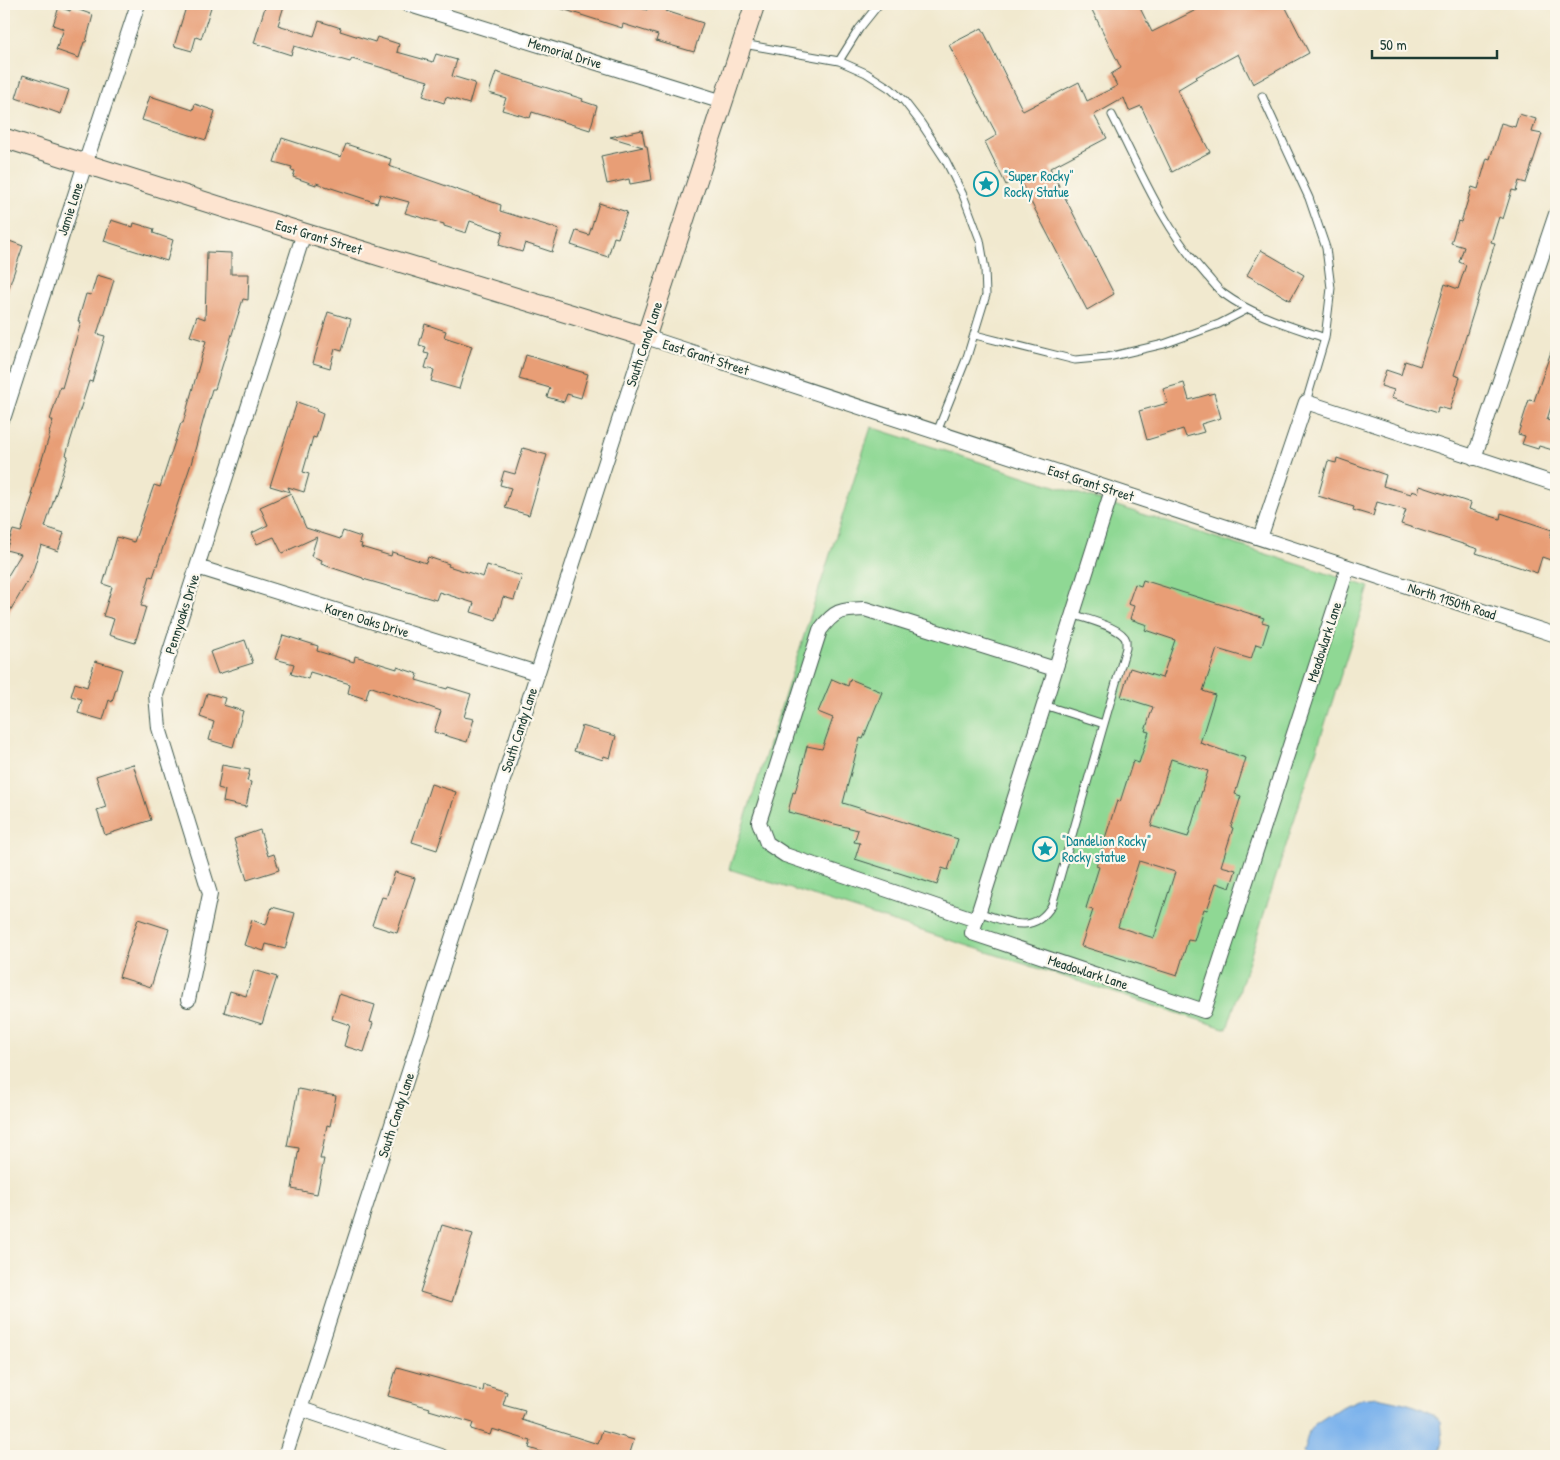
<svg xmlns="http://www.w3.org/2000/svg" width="1560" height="1460" font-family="'Patrick Hand',sans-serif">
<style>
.green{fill:#8fd894;stroke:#578a64}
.water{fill:#7db3ec;stroke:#4e7890}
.building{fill:#e89e76;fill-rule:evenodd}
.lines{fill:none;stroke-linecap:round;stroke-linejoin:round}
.lane-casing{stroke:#3e574b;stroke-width:9}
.street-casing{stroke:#3e574b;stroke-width:16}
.secondary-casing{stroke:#3e574b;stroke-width:21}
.lane{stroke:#fff;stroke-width:7}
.street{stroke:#fff;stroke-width:14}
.secondary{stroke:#fde4d0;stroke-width:19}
.labels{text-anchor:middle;stroke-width:4.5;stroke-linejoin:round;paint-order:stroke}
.street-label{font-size:14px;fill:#1f3d34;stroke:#fbf7ec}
.culture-label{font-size:14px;fill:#0d838f;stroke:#fbf7ec;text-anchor:start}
</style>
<rect width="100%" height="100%" fill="#fbf7ec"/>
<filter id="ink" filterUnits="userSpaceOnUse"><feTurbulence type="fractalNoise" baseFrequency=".02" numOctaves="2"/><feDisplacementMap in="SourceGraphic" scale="10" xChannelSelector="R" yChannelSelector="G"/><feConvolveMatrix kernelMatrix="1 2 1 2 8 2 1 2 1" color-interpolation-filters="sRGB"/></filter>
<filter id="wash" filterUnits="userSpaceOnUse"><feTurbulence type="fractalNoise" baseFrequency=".0096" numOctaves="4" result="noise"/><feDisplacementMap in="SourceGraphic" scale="20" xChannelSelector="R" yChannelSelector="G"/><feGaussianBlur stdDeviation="1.12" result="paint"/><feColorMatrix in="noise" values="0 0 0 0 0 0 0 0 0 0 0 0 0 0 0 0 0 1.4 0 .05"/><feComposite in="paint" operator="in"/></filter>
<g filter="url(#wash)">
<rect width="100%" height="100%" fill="#f1e9cf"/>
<path class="green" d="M871 427 1369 587 1227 1029 729 869Z"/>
<path class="water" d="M1377 1397C1403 1403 1421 1404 1441 1421L1443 1442 1439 1456H1308L1303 1453 1309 1431 1315 1424 1341 1407 1360 1399Z"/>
<g id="blocks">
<path class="building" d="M187 4H212L201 39 196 37 192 51 174 46Z
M266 4H275L284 6 278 25 314 36 319 21 341 28 340 31 375 42 377 37 399 44 397 52 433 62 436 54 457 60 452 76 475 83 469 104 446 97 444 103 423 96 428 81 352 59 350 62 294 46 291 55 254 43Z
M557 4H627L647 10 649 4H668L666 11 703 23 694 52 656 41 658 35 623 24 622 28 556 7Z
M1089 4H1138L1152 32 1208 4H1284L1309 53 1253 84 1238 54 1196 77 1197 78 1177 90 1210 152 1172 172 1141 106 1129 111 1124 98 1094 115 1107 138 1050 168 1114 294 1087 310 1018 177 1006 185 985 142 997 135 949 45 982 28 1023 111 1079 82 1087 101 1117 86 1111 74 1121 68Z
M59 7 70 11 71 7 93 15 86 42H84L79 58 56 50 64 29 53 25Z
M496 72 583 99 582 101 597 106 590 130 532 112 530 118 502 110 506 98 489 93Z
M23 75 69 90 61 114 16 98Z
M150 96 193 110 195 104 215 111 206 140 142 120Z
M1519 114 1536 119 1532 132 1542 134 1526 183 1519 181 1516 191 1512 190 1503 219 1499 217 1491 242 1495 243 1454 375 1460 377 1450 410 1438 407 1437 413 1391 398 1394 390 1381 386 1386 370 1401 375 1405 361 1420 366 1445 284 1458 289 1466 265 1459 262 1464 247 1451 243 1458 221 1461 222 1472 187 1478 189 1487 158 1490 159 1501 123 1515 127Z
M642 130 645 146H647L652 180 630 184 629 179 607 184 601 156 643 147 610 137Z
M282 138 341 157 346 144 391 159 389 166 501 205 500 211 559 229 552 252 525 243 522 252 499 245 503 232 470 221 466 233 444 226V224L405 213 409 202 380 194 377 203 316 183V185L293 177 295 171 291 170 292 167 274 162Z
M599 203 627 212 618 238 614 237 608 257 571 245 576 231 589 235Z
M111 220 133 227 134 223 154 229 153 233 173 240 167 261 104 241Z
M4 239 23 246 6 296 4 295Z
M1261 250 1304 275 1290 300 1247 275Z
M207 252 231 253V274H249L248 300 243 299 215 389H212L191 464 153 577 150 576 141 606 146 607 135 643 109 635 114 619 103 616 112 587 103 584 117 537 134 542 154 485 160 487 181 423H183L206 341 190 336 197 316 205 319Z
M97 275 114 280 97 334 105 336 92 382 89 381 66 455 68 456 45 527 64 533 58 551 41 545 32 574 4 621V582L21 554 6 550 13 530 21 532 33 495 31 494 50 434 49 433 53 420H50L60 387 62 388 81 322 78 321 86 294 91 295Z
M328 312 351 319 342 351 335 349 330 368 313 363Z
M425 324 446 331 444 337 472 346 459 389 431 381 434 370 425 368 429 354 424 353 426 347 419 345Z
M1554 343 1556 344V390L1547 420 1556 423V451L1539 446 1538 449 1522 444 1525 436 1518 434 1529 400 1534 401Z
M526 355 588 374 581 398 567 394 564 402 547 397 550 388 519 379Z
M1184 383 1189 400 1214 393 1221 418 1201 424 1204 432 1186 437 1183 429 1147 440 1139 411 1168 403 1163 389Z
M297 402 317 409 316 411 323 414 316 438 313 437 303 472 309 474 304 492 288 487 290 492 270 486Z
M523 448 547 455 529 515 505 508 511 488 500 485 504 471 515 474Z
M1337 458 1386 475 1383 486 1411 494 1412 491 1418 493 1420 486 1471 503 1469 509 1500 519 1501 513 1552 530 1550 538 1556 540V562L1542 557 1537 573 1476 553 1478 549 1401 524 1406 510 1377 502 1373 516 1353 510 1354 507 1318 496 1328 461 1336 463Z
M291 493 306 528 340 539 343 531 361 537 359 543 362 544 361 547 391 556 392 552 426 563 428 557 449 564 448 566 483 577 487 565 522 576 514 600 503 597 496 620 471 612 474 603 439 592 436 600 363 579V578L321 564 322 560 311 556 317 537 282 553 274 537 257 544 252 533 268 525 260 507Z
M1143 580 1264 618 1262 622 1269 624 1262 646 1256 644 1251 659 1217 649 1203 691 1215 695 1200 743 1246 758 1235 794 1241 796 1231 827 1233 828 1221 866 1236 870 1230 888 1216 883 1207 910 1204 909 1194 941 1188 940 1177 976 1081 946 1093 910 1086 908 1099 867 1096 866 1117 801 1120 802 1133 761 1139 763 1149 732 1145 731 1153 707 1121 697 1130 668 1162 678 1175 640 1145 630 1147 625 1130 619 1134 606 1128 604 1135 584 1141 586ZM1171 759 1208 771 1188 837 1151 826ZM1139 861 1175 872 1154 938 1118 927Z
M283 635 318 646 317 651 354 662 355 656 397 669V667L418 674 416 680 447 689 448 687 471 694 464 717 474 719 467 742 434 732 441 711 372 687 369 688 366 699 348 693 350 684 310 672 308 679 291 674 294 664 275 659Z
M245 640 253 663 218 674 210 652Z
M95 661 122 669 112 702 109 700 103 720 78 713 82 699 71 696 75 683 87 687Z
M832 679 848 686 850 679 882 692 863 739 860 738 843 803 958 839 948 870 942 868 937 885 855 859 860 843 854 842 858 830 788 812 793 792 795 793 807 746 822 749 833 718 818 712Z
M207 693 225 698 223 705 243 711 233 747 209 740 214 722 200 717Z
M582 726 616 736 610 758 604 756 603 760 574 751Z
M133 764 151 820 105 835 97 810 106 807 96 776Z
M222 765 250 770 247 781 251 782 246 807 223 802 225 790 218 788Z
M431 784 456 792 437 850 412 842Z
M260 830 268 856 274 854 279 870 247 880 234 839Z
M395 872 415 878 397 933 372 925 382 897 386 898Z
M272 907 295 913 285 949 266 944 264 951 244 945 252 920 266 925Z
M138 919 169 929 151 987 119 977Z
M254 970 277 977 262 1024 224 1012 230 991 246 996Z
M339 994 375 1005 370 1022 373 1023 364 1052 344 1046 350 1025 332 1019Z
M298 1089 336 1096 330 1126 327 1125 323 1146 320 1159H324L317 1194 292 1189 299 1148 287 1146Z
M442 1225 473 1234 452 1302 420 1292Z
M397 1367 483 1391 484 1385 507 1392 503 1405 525 1411 522 1420 598 1444 602 1431 634 1440 629 1456H554L529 1448 531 1441 492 1429 490 1435 471 1429 473 1423 429 1410 430 1408 388 1396Z"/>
</g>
</g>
<g filter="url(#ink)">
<use href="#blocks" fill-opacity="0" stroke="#3e574b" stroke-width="1"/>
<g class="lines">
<defs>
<path id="lane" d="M743 44 839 61 866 73 891 89 904 101 921 123 946 161 963 195 980 240 985 269 986 295 967 357 937 432
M839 61 859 29 879 4
M1262 96 1309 198 1326 248 1331 288 1325 338 1306 402
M1112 115C1140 170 1164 229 1206 275 1212 281 1217 289 1224 294 1254 316 1291 326 1325 338
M975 335 1075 360 1108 357 1164 344 1219 324 1248 309
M1073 614C1085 619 1122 627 1126 640 1126 641 1126 647 1126 648L1104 724
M978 912C1007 921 1033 937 1052 905L1104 724 1044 705"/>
<path id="street" d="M407 4 723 102
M4 416 85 164 138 4
M1474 458 1556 214
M1112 490 972 933 1204 1011 1348 567
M1260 538 1306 402 1556 484
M197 567 537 673
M976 920 785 855 767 843 759 822 820 630C835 610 840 610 865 609L1055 669
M188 1000 210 894 159 728 156 695 304 233
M301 1409 441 1456
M285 1456 646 337 1556 635"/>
<path id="secondary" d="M4 138 304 233 646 337 755 4"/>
</defs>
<use href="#lane" class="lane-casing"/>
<use href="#street" class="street-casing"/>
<use href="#secondary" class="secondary-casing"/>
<use href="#lane" class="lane"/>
<use href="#street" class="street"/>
<use href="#secondary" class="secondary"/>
</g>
</g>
<defs>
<symbol id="sight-ring" viewBox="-11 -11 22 22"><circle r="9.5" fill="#fbf7ec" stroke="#0f9aa8" stroke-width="1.5"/><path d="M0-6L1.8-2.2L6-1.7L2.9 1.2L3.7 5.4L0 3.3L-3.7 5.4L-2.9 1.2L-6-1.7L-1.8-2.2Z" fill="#0f9aa8"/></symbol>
</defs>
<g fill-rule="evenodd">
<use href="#sight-ring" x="972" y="170" width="28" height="28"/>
<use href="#sight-ring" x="1031" y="835" width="28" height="28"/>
</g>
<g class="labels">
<g class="street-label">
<text transform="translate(565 53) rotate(17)" y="5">Memorial Drive</text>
<text transform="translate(70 209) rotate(-72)" y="5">Jamie Lane</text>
<text transform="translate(319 237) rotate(17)" y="5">East Grant Street</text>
<text transform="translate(644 344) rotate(-72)" y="5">South Candy Lane</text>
<text transform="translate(706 357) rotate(18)" y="5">East Grant Street</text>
<text transform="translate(1091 483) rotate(18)" y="5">East Grant Street</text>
<text transform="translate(1452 601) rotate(18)" y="5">North 1150th Road</text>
<text transform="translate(182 614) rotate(-72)" y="5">Pennyoaks Drive</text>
<text transform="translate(367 620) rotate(17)" y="5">Karen Oaks Drive</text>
<text transform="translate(1324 642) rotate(-72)" y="5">Meadowlark Lane</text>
<text transform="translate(519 730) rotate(-72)" y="5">South Candy Lane</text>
<text transform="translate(1088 972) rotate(18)" y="5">Meadowlark Lane</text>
<text transform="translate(396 1115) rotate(-72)" y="5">South Candy Lane</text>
</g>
<g class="culture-label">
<text x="1004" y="181">"Super Rocky"<tspan x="1004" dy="16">Rocky Statue</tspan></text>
<text x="1062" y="846">"Dandelion Rocky"<tspan x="1062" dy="16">Rocky statue</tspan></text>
</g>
</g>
<rect width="1560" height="1460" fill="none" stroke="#fbf7ec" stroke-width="20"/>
<path d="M1372 50v8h125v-8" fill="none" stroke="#1f3d34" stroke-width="2.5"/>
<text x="1380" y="50" font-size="15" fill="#1f3d34" stroke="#fbf7ec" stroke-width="4" paint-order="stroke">50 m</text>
</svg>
